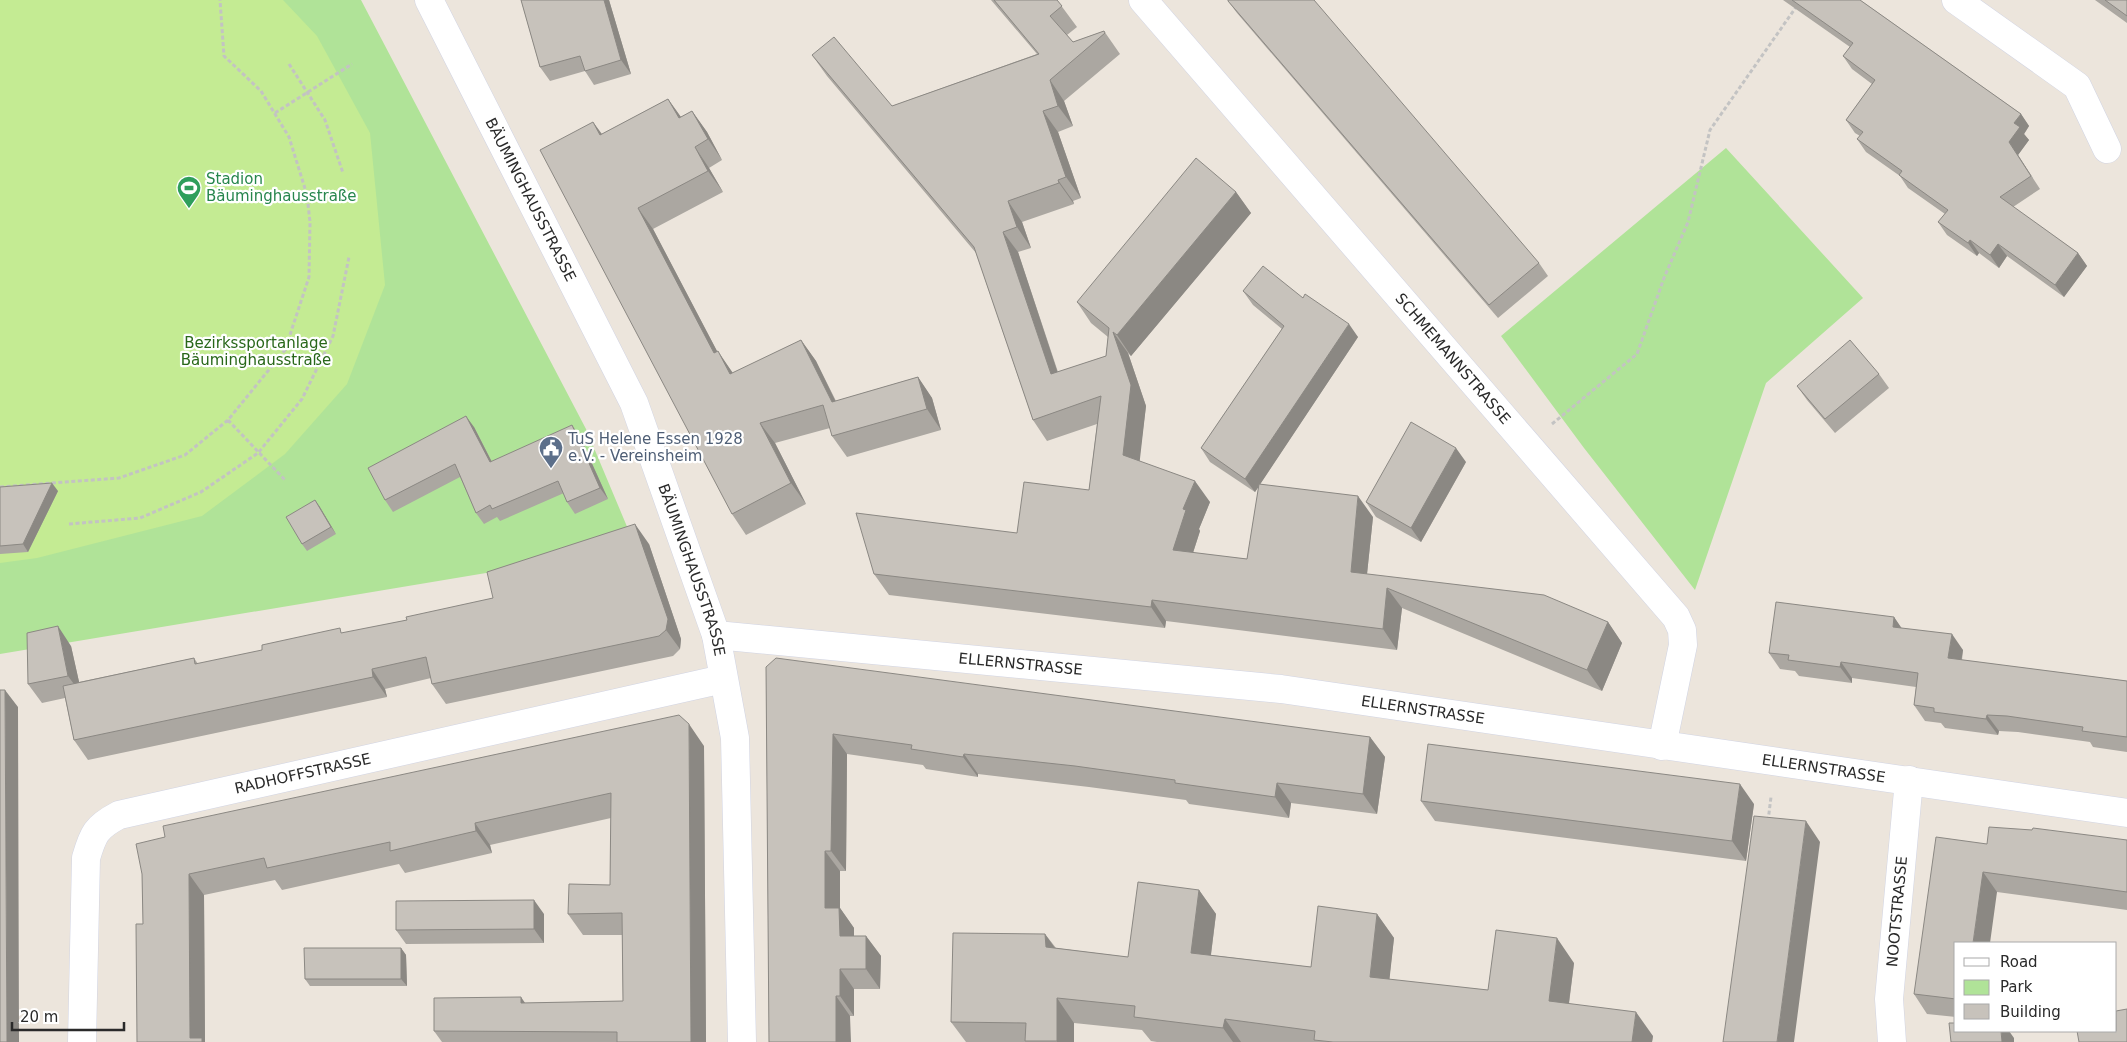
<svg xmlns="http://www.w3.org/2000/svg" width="2127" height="1042" font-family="'DejaVu Sans',sans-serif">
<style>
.green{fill:#b0e398}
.pitch{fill:#c4eb93}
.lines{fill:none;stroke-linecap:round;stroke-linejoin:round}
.minor-casing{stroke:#d1d4e3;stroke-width:29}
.path{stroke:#c3c3c3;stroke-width:3;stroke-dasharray:4 2.5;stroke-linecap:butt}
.minor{stroke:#fff;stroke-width:28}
.wall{fill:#aba7a1}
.shaded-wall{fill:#8b8883}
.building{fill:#c7c2bb;stroke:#8b8883}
.labels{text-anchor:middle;stroke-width:4.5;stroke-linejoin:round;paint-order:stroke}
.leisure-label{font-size:15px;fill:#27864d;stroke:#fff;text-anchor:start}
.street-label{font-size:15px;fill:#2a2a2a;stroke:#fff}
.park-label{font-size:15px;fill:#286719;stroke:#fff}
.service-label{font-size:15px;fill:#4e5e75;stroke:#fff;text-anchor:start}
</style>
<rect width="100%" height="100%" fill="#ece5dc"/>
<path class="green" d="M0 0H361L586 429 636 548 0 654Z
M1726 148 1863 298 1766 383 1695 590 1584 448 1501 336Z"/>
<path class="pitch" d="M0 0H283L317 36 370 133 385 285 347 384 285 454 202 516 37 558 0 563Z"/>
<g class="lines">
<defs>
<g id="minor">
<path id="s1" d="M429 0 634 403 716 635 735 738 742 1042"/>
<path id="s2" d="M1143 0 1676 617 1682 630 1683 645 1662 746"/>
<path d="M1956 0 2077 86 2107 149"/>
<path id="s3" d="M716 635 1281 689 2127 813"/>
<path id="s4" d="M82 1042 86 858C93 834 96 827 119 815L723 679"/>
<path id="s5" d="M1892 1042 1889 999 1909 780"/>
</g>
</defs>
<use href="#minor" class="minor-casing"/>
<path class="path" d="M289 64 325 120 343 173
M275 113 352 64
M228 420 285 480
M1552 424 1637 354 1664 278 1688 222 1710 130 1801 0
M0 487 119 478 185 455 228 420 285 350 309 277 310 222 307 195 289 137 261 91 224 56 220 0
M69 524 140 518 201 492 258 453 302 399 333 336 349 257
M1768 821 1771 797"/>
<use href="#minor" class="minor"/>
</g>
<path class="wall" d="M521 0H609L631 74 594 85 585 71 550 81 540 67Z
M991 0H1057L1077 27 1067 35 1073 42 1104 31 1120 54 1064 101 1073 126 1058 132 1081 198 1073 201 1074 204 1022 222 1031 248 1018 252 1058 372 1106 356 1108 337 1091 323 1077 302 1236 192 1251 213 1131 356 1128 353 1146 406 1139 461 1210 502 1199 529 1200 531 1193 553 1247 559 1259 486 1255 492 1210 462 1201 448 1282 329 1253 305 1243 291 1303 298 1358 337 1260 484 1373 517 1367 574 1608 622 1622 643 1602 691 1402 608 1397 650 1166 621 1165 628 889 595 874 574 1017 533 1089 490 1097 424 1047 441 1033 420 976 253 827 76 812 55 892 106 1037 54Z
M1783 0H1860L2021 114 2029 126 2024 134 2029 140 2018 155 2040 189 2013 207 2078 253 2087 266 2064 297 2007 256 1999 268 1979 253 1977 256 1947 235 1938 222 1945 214 1908 188 1900 176 1866 152 1857 139 1860 136 1855 133 1846 120 1872 84 1852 69 1843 56 1850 47Z
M2095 0H2127V23Z
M1228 1 1539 263 1548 276 1498 318 1237 13Z
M668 99 681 117 692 111 707 132 722 160 709 168 723 192 653 229 717 351 733 373 801 340 816 361 836 401 918 377 932 398 941 430 847 457 832 436 830 428 775 443 806 504 746 535 732 514 593 122 602 134Z
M1879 374 1889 388 1835 433 1807 400 1797 386Z
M474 427 492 462 580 437 608 499 575 514 567 502 564 493 500 521 497 517 484 524 476 513 460 477 393 512 385 500Z
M1466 462 1421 542 1376 517 1366 502Z
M0 487 58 491 28 552 0 554Z
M315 500 336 534 307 551 302 544Z
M649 544 681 639 680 649 673 656 446 704 432 684 431 678 385 689 387 697 88 760 74 740 65 698 42 703 28 684 71 646 79 682 194 658 198 664 407 620 493 598Z
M1894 617 1901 628 1963 650 1962 660 2127 681V752L2093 747 2090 742 2018 732 1999 731 1998 735 1945 728 1941 723 1925 721 1914 705 1916 687 1852 678V683L1799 676 1795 671 1780 669 1769 653Z
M766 667 1370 737 1385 757 1377 814 1291 803 1289 818 1189 804 1186 800 1089 787 978 774V777L926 769 923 765 847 754 846 871H840V908L854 928V936H866L881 956 880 989H854V1016H850L769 1042Z
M704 746 706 1042H442L434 1031 525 1003 623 1001 622 935H583L568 914 610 885 611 818 490 845 492 853 405 873 399 864 282 890 275 880 204 895 205 1042H137L143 924 142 874Z
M1421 801 1754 804 1746 861 1435 821Z
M2127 840V910L1997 892 1956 943V1017L1927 1014 1914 994 1987 844Z
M1199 890 1216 914 1211 955 1311 967 1377 914 1394 938 1389 980 1488 990 1574 963 1569 1004 1653 1036 1652 1042H1157L1151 1041 1142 1030 1074 1023V1042H966L951 1022 1045 934 1056 948 1128 957Z
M544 914V943L406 944 396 930Z
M401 948 406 955 407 986H310L305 979Z"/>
<path class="shaded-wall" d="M604 0H609L631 74 621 60Z
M1050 80 1064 101 1073 126 1058 106Z
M668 99 683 120 679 118Z
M692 111 707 132 722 160 708 139Z
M1043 111 1058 132 1081 198 1066 177Z
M2021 114 2029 126 2024 134 2029 140 2018 155 2040 189 2009 142 2014 123Z
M593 122 608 143 600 135Z
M695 147 709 168 723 192 708 171Z
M1058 180 1073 201 1074 204 1059 183Z
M1236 192 1251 213 1131 356 1117 335Z
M1008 201 1022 222 1031 248 1017 227Z
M638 208 653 229 729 374 714 353Z
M1003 232 1018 252 1065 395 1051 374Z
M1970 240 1979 253 1977 256 1968 243Z
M1998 244 2007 256 1999 268 1990 255Z
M2078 253 2087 266 2064 297 2055 285Z
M1349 324 1358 337 1255 492 1245 479Z
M1113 332 1128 353 1146 406 1138 476 1123 455Z
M801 340 816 361 846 423 832 402Z
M718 351 732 372 744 395 730 374Z
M918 377 932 398 941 430 927 409Z
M466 416 474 427 498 474 490 462Z
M760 423 775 443 806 504 791 483Z
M572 425 580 437 608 499 600 488Z
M1456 448 1466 462 1421 542 1411 528Z
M1195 481 1210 502 1199 529 1200 531 1187 571 1173 550 1183 509Z
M52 483 58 491 28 552 23 544Z
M1358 496 1373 517 1365 593 1351 572Z
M315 500 320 507 336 534 331 527Z
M635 524 649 544 681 639 680 649 666 630Z
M1387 588 1402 608 1397 650 1383 629Z
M1152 600 1166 621 1165 628 1151 607Z
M1894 617 1905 633 1893 627Z
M1608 622 1622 643 1602 691 1587 670Z
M58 626 71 646 82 695 68 676Z
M1952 634 1963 650 1959 674 1948 658Z
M1841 662 1852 678V683L1840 667Z
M372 669 385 689 387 697 373 677Z
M5 690 18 707 19 1042H7Z
M1987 715 1999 731 1998 735 1986 719Z
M689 724 704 746 706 1042H691Z
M833 734 847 754 846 871 831 851Z
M1370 737 1385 757 1377 814 1363 794Z
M964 754 978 774V777L963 757Z
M1277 783 1291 803 1289 818 1275 797Z
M1740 784 1754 804 1746 861 1732 841Z
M1806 821 1820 842 1794 1042H1777Z
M475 823 490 845 492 853 476 831Z
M825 851 840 871V908L854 928V956L840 936 825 908Z
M1983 872 1997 892 1990 943H1973Z
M189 874 204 895 205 1042H193L190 1038Z
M1199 890 1216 914 1208 977 1191 953Z
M534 900 544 914V943L534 929Z
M1377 914 1394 938 1387 1002 1370 977Z
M1045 934 1062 958 1046 947Z
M866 936 881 956 880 989 866 969Z
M1557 938 1574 963 1566 1025 1549 1001Z
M401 948 406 955 407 986 401 979Z
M840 969 854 989V1016L840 996Z
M836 996 850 1016 851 1042H836Z
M521 997 536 1019 521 1003Z
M1057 998 1074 1023V1042H1057Z
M1636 1012 1653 1036 1652 1042H1632Z
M1225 1019 1241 1042H1233L1223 1028Z
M2001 1031H2009L2014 1038V1042H2002Z"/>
<path class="building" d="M521 0H604L621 60 585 71 580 56 540 67Z
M994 0H1057L1062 6 1050 16 1073 42 1104 31 1105 33 1050 80 1058 106 1043 111 1066 177 1058 180 1059 183 1008 201 1017 227 1003 232 1051 374 1106 356 1109 328 1077 302 1196 158 1236 192 1117 335 1113 332 1131 385 1123 455 1195 481 1183 509 1186 510 1173 550 1247 559 1259 484 1358 496 1351 572 1544 595 1608 622 1587 670 1387 588 1383 629 1152 600 1151 607 874 574 856 513 1017 533 1024 482 1089 490 1101 396 1033 420 974 247 812 55 834 37 892 106 1039 54Z
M1228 0H1314L1539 263 1489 305 1228 1Z
M1792 0H1860L2021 114 2014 123 2020 127 2009 142 2031 176 2000 197 2078 253 2055 285 1998 244 1990 255 1970 240 1968 243 1938 222 1948 210 1899 175 1902 171 1857 139 1863 132 1846 120 1875 80 1843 56 1853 43Z
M2105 0H2127V16Z
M668 99 679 118 692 111 708 139 695 147 708 171 638 208 714 353 718 351 730 374 801 340 832 402 918 377 927 409 832 436 823 405 760 423 791 483 732 514 540 150 593 122 600 135Z
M1263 266 1303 298 1305 294 1349 324 1245 479 1201 448 1284 326 1243 291Z
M1850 340 1879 374 1825 419 1797 386Z
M466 416 490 462 572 425 600 488 567 502 558 481 492 509 490 505 476 513 455 464 385 500 368 468Z
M1411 422 1456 448 1411 528 1366 502Z
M52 483 23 544 0 546V487Z
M315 500 331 527 302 544 286 517Z
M635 524 668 619 666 630 659 636 432 684 426 657 372 669 373 677 74 740 63 686 194 658 195 664 262 650V645L340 628 341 633 407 620 406 617 493 598 487 572Z
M1776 602 1894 617 1893 627 1952 634 1948 658 2127 681V737L2082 731 2083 727 2007 716 1987 715 1986 719 1934 712V708L1914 705 1918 673 1841 662 1840 667 1788 660 1789 655 1769 653Z
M58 626 68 676 28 684 27 633Z
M776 658 1370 737 1363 794 1277 783 1275 797 1175 783V780L1075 766 964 754 963 757 911 749 912 745 833 734 831 851H825V908H839L840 936H866V969H840V996H836V1042H769L766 667Z
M0 690H5L7 1042H0Z
M679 715 689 724 691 1042H617V1032L434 1031V998L521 997V1003L623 1001 622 913 568 914 569 884 610 885 611 793 475 823 476 831 390 851V842L267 868 264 858 189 874 190 1038H202V1042H137L136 924H143L142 874 136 844 165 837 163 826Z
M1428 744 1740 784 1732 841 1421 801Z
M1754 816 1806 821 1777 1042H1723Z
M1989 827 2032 830 2033 828 2127 840V892L1983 872 1973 943H1956V999L1914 994 1936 837 1987 844Z
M1138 882 1199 890 1191 953 1311 967 1318 906 1377 914 1370 977 1488 990 1496 930 1557 938 1549 1001 1636 1012 1632 1042H1333L1314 1040 1315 1031 1225 1019 1223 1028 1134 1017 1135 1006 1057 998V1041H1025L1026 1023 951 1022 953 933 1045 934 1046 947 1128 957Z
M534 900V929L396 930V901Z
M304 948H401V979H305Z
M2127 1009V1042H2079L2077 1031H2116V1011Z
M1949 1023H1956V1031H2001L2002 1042H1951Z"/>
<defs>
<symbol id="stadium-pin" viewBox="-11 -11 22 30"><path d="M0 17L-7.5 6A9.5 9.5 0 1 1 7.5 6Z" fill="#2e9e5b" stroke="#fff"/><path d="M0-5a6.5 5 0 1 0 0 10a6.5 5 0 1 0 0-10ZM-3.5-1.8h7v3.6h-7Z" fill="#fff"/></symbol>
<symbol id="civic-pin" viewBox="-11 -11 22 30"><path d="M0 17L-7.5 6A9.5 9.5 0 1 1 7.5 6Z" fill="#5c6f8a" stroke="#fff"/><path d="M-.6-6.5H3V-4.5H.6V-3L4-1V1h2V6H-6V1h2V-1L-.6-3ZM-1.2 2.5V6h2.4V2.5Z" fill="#fff"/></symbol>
</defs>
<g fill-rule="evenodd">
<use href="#stadium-pin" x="175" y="174" width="28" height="38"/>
<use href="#civic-pin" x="537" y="434" width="28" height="38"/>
</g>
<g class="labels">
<g class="leisure-label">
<text x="206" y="184">Stadion<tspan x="206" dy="17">Bäuminghausstraße</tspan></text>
</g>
<g class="street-label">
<text dy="5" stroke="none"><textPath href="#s1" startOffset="224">BÄUMINGHAUSSTRASSE</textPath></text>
<text dy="5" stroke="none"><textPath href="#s2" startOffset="474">SCHMEMANNSTRASSE</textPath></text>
<text dy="5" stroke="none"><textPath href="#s1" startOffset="629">BÄUMINGHAUSSTRASSE</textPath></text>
<text dy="5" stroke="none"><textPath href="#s3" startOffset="306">ELLERNSTRASSE</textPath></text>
<text dy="5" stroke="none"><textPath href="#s3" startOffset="711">ELLERNSTRASSE</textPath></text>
<text dy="5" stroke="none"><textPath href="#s3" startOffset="1116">ELLERNSTRASSE</textPath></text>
<text dy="5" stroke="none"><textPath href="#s4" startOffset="429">RADHOFFSTRASSE</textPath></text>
<text dy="5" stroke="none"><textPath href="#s5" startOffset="131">NOOTSTRASSE</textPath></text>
</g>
<g class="park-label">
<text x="256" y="348">Bezirkssportanlage<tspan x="256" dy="17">Bäuminghausstraße</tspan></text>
</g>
<g class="service-label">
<text x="568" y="444">TuS Helene Essen 1928<tspan x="568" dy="17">e.V. - Vereinsheim</tspan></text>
</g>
</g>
<rect x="1954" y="942" width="162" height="90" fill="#ffffff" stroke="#aaaaaa"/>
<rect x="1964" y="958" width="25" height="8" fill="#ffffff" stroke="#aaaaaa"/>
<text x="2000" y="967" font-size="15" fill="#2a2a2a">Road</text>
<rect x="1964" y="980" width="25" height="15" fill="#b0e398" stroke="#aaaaaa"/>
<text x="2000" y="992" font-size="15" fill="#2a2a2a">Park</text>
<rect x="1964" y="1004" width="25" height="15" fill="#c7c2bb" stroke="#aaaaaa"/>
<text x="2000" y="1017" font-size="15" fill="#2a2a2a">Building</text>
<path d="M12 1022v8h112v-8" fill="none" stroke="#2a2a2a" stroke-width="2.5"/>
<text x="20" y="1022" font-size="15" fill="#2a2a2a" stroke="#ffffff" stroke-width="4" paint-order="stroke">20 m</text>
</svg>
